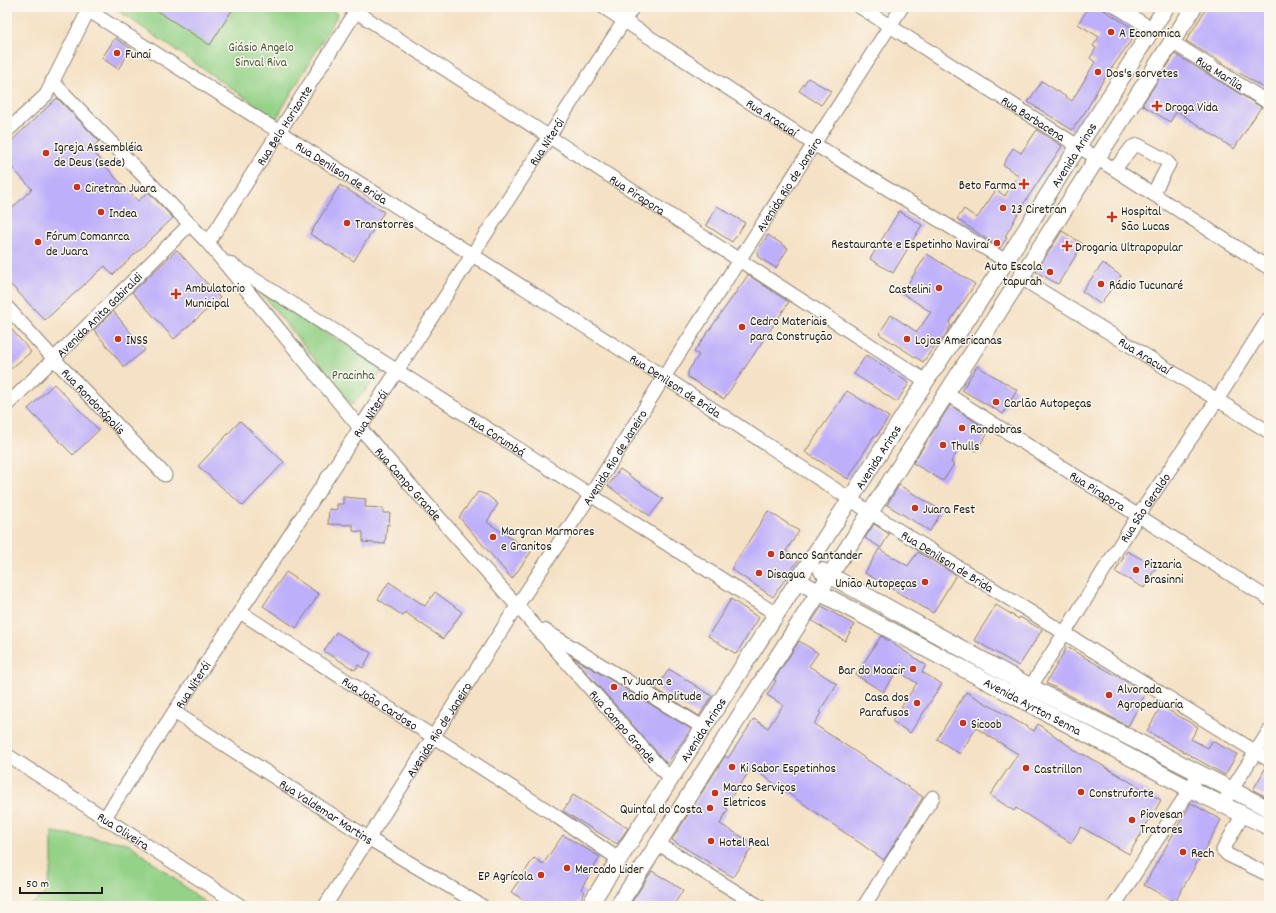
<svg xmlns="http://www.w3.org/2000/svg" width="1276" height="913" font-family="Dekko,sans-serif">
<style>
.green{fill:#94d288;stroke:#587752}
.building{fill:#beaffa}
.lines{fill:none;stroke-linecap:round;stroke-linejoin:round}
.minor-casing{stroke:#887e70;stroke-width:15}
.major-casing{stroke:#887e70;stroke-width:18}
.minor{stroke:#fff;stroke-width:13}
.major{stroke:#fff;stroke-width:16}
.poi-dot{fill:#c8321e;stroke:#fbf7ec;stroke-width:1.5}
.labels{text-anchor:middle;stroke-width:3;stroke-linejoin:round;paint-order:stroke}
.poi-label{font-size:13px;fill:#1c1c1c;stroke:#fbf7ec;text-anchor:start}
.park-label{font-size:13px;fill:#465c42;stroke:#fbf7ec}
.street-label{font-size:13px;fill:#1c1c1c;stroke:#fbf7ec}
</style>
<rect width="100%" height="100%" fill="#fbf7ec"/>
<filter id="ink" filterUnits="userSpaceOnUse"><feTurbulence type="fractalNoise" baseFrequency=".025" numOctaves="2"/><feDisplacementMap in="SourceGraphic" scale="8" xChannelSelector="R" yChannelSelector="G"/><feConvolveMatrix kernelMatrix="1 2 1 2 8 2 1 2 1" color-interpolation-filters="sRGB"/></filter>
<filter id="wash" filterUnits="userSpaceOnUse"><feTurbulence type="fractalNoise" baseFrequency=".012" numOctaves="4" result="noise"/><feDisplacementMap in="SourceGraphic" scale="16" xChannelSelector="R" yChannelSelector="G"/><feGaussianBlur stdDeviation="0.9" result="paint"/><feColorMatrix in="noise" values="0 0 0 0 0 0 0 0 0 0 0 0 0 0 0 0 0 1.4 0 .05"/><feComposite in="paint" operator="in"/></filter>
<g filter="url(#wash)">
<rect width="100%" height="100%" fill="#f5e1c5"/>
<path class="green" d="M113 7H327L338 14 276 119Z
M257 288 384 370 352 405Z
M52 832 128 843 210 906H29L46 893 52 865Z"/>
<g id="blocks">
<path class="building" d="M151 7H234L210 45Z
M1089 7H1099L1131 27 1134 36 1100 85 1087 109 1072 130 1028 102 1042 81 1072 101 1095 62 1090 58 1096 48 1093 46 1099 37 1078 24Z
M1207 7H1269V91L1186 41Z
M115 38 132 49 118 69 102 58Z
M1175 54 1261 107 1234 149 1177 111 1170 122 1142 105Z
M808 78 831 91 821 105 799 91Z
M57 98 99 141 91 149 115 177 138 201 148 192 173 218 113 275 105 266 45 320 7 281V213L32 189 7 162V145Z
M1037 130 1062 146 1022 206 1005 237 1007 238 1000 248 957 219 964 209 977 218 996 190 1005 196 1018 175 1003 165 1013 148 1021 153Z
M340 185 384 212 354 261 310 234Z
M717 206 745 223 732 242 706 225Z
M899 211 922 225 893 273 870 259Z
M1062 231 1083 244 1058 284 1036 272Z
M768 235 788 248 776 268 758 257 757 251Z
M177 250 220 298 174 339 132 292Z
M927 254 975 284 949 323 951 325 941 342 939 344 937 343 923 362 879 334 891 315 917 332 931 312 902 293Z
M1103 263 1121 276 1100 304 1082 291Z
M748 275 789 302 724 399 688 377V371L699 355 694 352Z
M113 311 145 350 124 367 94 330Z
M7 324 31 352 7 372Z
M866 355 909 383 897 402 854 374Z
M977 366 1017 390 1003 414 962 390Z
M54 384 99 430 73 455 28 409Z
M847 391 889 417 876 437 874 436 848 479 805 452Z
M950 405 989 431 976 451 963 443 951 462 954 464 943 481 913 463Z
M240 421 284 462 243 506 198 466Z
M620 469 663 499 650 516 608 486Z
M899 485 942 511 930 531 887 505Z
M478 492 487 495 498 504 487 522 531 552 512 579 459 517Z
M343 497 366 499 365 507 383 508V513H390L389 525 387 524 385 544 363 542V532L353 531V525L328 524 329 509 337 510V504H343Z
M768 511 799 531 786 551 799 559 773 597 731 569Z
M874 524 889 534 881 548 865 538Z
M879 549 908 566 918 552 956 575 933 613 865 573Z
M1127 551 1156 567 1144 588 1115 572Z
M286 572 319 594 296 628 263 606Z
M389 582 425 606 435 592 462 612 443 639 405 612 403 616 378 599Z
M731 599 759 618 736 654 708 636Z
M996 605 1019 619 1020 617 1042 630 1019 666 974 640Z
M822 606 854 625 845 641 812 621Z
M336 632 371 653 363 668 358 665 355 670 324 651Z
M881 636 926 665 922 672 942 684 910 733 892 721 917 683 897 671 883 692 856 675Z
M799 641 818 653 809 666 837 684 819 712 821 713 814 724 923 797 884 860 752 768 724 807 728 809 720 824 754 844 733 877 672 840 725 756 728 758 754 719 768 728 783 705 767 695 776 681 774 680Z
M1067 647 1146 693 1128 726 1046 683Z
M573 657 691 729 667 764Z
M669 669 712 696 699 716 656 689Z
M966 692 1034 731 1038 724 1082 755 1083 754 1161 800 1129 854 1081 827 1071 843 1016 808 1014 811 990 795 1018 754 976 728 960 754 937 739Z
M1161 706 1198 727 1191 739 1208 748 1212 741 1237 754 1225 775 1147 731Z
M1266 767 1269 768V798L1253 790Z
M573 795 628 828 617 844 563 811Z
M1191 803 1221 820 1175 902 1144 885Z
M563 835 600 857 581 889 585 892 576 906H533L511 892 534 858 543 864Z
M652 871 683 890 673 906H629Z"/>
</g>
</g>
<g filter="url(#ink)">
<use href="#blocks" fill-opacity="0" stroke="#887e70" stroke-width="1"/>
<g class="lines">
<defs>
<g id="minor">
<path id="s1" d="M83 7 664 377 871 513 1269 760"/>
<path id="s2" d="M349 7 926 381"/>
<path id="s3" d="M603 7 814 144 1006 261"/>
<path id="s4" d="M860 7 1269 268"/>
<path d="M1117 7 1152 29"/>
<path id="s5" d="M1172 42 1269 103"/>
<path id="s6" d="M52 81 208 243 360 428 670 779"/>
<path d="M7 131 46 95 90 7"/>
<path d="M1115 169 1132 147 1138 145 1164 159 1169 164 1153 194"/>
<path id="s7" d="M208 243 359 7"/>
<path id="s8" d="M229 263 776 614"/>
<path id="s9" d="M1021 278 1269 432"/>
<path id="s10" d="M7 307 54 359 165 475"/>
<path id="s11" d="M947 394 1269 599"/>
<path id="s12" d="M7 405 190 224"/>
<path id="s13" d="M240 612 553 814 620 860"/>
<path d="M544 630 704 728"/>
<path id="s14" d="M1026 694 1138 516 1217 400 1269 318"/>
<path id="s15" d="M174 712 368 838 482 906"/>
<path id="s16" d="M7 755 241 906"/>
<path d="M1222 805 1269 731"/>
<path d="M1243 814 1223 850 1228 855 1269 875"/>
<path id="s17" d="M104 819 360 428 633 7"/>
<path d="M657 843 759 906"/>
<path id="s18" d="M325 906 517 606 590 496 664 377 902 7"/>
<path d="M864 906 933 797"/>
<path d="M1114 906 1190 789 1198 774"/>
</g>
<g id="major">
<path d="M822 571 1031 687 1269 809"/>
<path id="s19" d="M798 581 1190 789 1269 827"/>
<path id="s20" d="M589 906 926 381 1006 261 1166 7"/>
<path d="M618 906 1194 7"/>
</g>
</defs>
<use href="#minor" class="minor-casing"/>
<use href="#major" class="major-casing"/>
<use href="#minor" class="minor"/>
<use href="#major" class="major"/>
</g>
</g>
<g class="poi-dot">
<circle cx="1111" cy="32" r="4"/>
<circle cx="117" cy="53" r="4"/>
<circle cx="1098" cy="72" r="4"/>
<path d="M1155 100h4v4h4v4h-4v4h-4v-4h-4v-4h4z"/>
<circle cx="46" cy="153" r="4"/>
<path d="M1022 178h4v4h4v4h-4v4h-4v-4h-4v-4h4z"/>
<circle cx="77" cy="187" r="4"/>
<circle cx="1003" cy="208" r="4"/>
<circle cx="101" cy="212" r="4"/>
<path d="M1110 211h4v4h4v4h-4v4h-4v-4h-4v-4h4z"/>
<circle cx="347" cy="223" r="4"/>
<circle cx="38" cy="242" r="4"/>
<circle cx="997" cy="243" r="4"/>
<path d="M1065 240h4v4h4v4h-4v4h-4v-4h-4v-4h4z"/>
<circle cx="1050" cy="272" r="4"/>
<circle cx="1101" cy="284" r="4"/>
<circle cx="939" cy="288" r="4"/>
<path d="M174 288h4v4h4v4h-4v4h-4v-4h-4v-4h4z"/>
<circle cx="742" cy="327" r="4"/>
<circle cx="118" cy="339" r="4"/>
<circle cx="907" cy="339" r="4"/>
<circle cx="996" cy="402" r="4"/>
<circle cx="962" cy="428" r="4"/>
<circle cx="943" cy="445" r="4"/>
<circle cx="915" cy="508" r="4"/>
<circle cx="493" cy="537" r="4"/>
<circle cx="771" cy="554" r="4"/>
<circle cx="1136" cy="570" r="4"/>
<circle cx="759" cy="573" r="4"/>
<circle cx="925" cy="582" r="4"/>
<circle cx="913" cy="669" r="4"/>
<circle cx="614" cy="687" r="4"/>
<circle cx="1109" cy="695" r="4"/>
<circle cx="917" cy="703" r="4"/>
<circle cx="963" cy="723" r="4"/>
<circle cx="732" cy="767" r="4"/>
<circle cx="1026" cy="768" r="4"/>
<circle cx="1081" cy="792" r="4"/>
<circle cx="715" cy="793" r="4"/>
<circle cx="710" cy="808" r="4"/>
<circle cx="1132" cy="820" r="4"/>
<circle cx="711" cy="841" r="4"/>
<circle cx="1183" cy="852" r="4"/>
<circle cx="567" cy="868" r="4"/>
<circle cx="541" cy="875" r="4"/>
</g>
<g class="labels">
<g class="poi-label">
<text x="1119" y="37">A Economica</text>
<text x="125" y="58">Funai</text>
<text x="1106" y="77">Dos's sorvetes</text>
<text x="1165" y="111">Droga Vida</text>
<text x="54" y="151">Igreja Assembléia<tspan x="54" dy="15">de Deus (sede)</tspan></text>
<text x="1016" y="189" text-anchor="end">Beto Farma</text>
<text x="85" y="192">Ciretran Juara</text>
<text x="1011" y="213">23 Ciretran</text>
<text x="1121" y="215">Hospital<tspan x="1121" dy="15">São Lucas</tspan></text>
<text x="109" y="217">Indea</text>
<text x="355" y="228">Transtorres</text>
<text x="46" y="240">Fórum Comanrca<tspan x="46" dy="15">de Juara</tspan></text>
<text x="989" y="248" text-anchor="end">Restaurante e Espetinho Naviraí</text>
<text x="1075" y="251">Drogaria Ultrapopular</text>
<text x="1042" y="270" text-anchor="end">Auto Escola<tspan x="1042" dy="15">tapurah</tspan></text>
<text x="1109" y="289">Rádio Tucunaré</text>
<text x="185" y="292">Ambulatorio<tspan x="185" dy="15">Municipal</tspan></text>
<text x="931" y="293" text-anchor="end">Castelini</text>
<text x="750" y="325">Cedro Materiais<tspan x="750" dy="15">para Construção</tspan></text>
<text x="126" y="344">INSS</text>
<text x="915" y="344">Lojas Americanas</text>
<text x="1004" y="407">Carlão Autopeças</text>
<text x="970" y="433">Rondobras</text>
<text x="951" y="450">Thulls</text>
<text x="923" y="513">Juara Fest</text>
<text x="501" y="535">Margran Marmores<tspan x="501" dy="15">e Granitos</tspan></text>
<text x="779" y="559">Banco Santander</text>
<text x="1144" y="568">Pizzaria<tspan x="1144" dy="15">Brasinni</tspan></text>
<text x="767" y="578">Disagua</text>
<text x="917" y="587" text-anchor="end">União Autopeças</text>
<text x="905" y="674" text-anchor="end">Bar do Moacir</text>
<text x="622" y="685">Tv Juara e<tspan x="622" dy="15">Radio Amplitude</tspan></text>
<text x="1117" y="693">Alvorada<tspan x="1117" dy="15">Agropeduaria</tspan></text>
<text x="909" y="701" text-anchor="end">Casa dos<tspan x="909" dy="15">Parafusos</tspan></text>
<text x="971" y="728">Sicoob</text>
<text x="740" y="772">Ki Sabor Espetinhos</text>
<text x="1034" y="773">Castrillon</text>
<text x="723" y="791">Marco Serviços<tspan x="723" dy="15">Eletricos</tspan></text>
<text x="1089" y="797">Construforte</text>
<text x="702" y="813" text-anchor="end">Quintal do Costa</text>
<text x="1140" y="818">Piovesan<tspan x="1140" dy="15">Tratores</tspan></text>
<text x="719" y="846">Hotel Real</text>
<text x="1191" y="857">Rech</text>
<text x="575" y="873">Mercado Lider</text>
<text x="533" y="880" text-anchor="end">EP Agrícola</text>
</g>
<g class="park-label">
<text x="261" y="51">Giásio Angelo<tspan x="261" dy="15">Sinval Riva</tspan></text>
<text x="353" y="379">Pracinha</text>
</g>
<g class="street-label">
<text dy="5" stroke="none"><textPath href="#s5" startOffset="57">Rua Marília</textPath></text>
<text dy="5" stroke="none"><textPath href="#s3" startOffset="202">Rua Aracuaí</textPath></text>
<text dy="5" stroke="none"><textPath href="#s4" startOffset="206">Rua Barbacena</textPath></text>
<text dy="5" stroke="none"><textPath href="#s7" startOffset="140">Rua Belo Horizonte</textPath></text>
<text dy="5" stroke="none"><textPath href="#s17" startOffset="809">Rua Niterói</textPath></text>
<text dy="5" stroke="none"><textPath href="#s20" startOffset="894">Avenida Arinos</textPath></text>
<text dy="5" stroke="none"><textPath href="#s1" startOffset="307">Rua Denilson de Brida</textPath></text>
<text dy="5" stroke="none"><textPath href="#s18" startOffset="858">Avenida Rio de Janeiro</textPath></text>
<text dy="5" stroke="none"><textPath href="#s2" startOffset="344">Rua Pirapora</textPath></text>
<text dy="5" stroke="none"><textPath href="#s12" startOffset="129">Avenida Anita Gabiraldi</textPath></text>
<text dy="5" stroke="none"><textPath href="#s9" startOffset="146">Rua Aracuaí</textPath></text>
<text dy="5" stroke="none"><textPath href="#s1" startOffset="703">Rua Denilson de Brida</textPath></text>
<text dy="5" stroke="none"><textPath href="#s10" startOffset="128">Rua Rondonópolis</textPath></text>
<text dy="5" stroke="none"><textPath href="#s17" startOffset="485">Rua Niterói</textPath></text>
<text dy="5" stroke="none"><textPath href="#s8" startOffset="319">Rua Corumbá</textPath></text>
<text dy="5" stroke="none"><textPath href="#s20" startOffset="534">Avenida Arinos</textPath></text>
<text dy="5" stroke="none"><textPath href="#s18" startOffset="534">Avenida Rio de Janeiro</textPath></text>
<text dy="5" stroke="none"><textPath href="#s6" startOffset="538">Rua Campo Grande</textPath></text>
<text dy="5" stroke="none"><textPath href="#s11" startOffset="179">Rua Pirapora</textPath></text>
<text dy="5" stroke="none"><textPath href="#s14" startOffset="221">Rua São Geraldo</textPath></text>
<text dy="5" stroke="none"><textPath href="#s1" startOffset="1027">Rua Denilson de Brida</textPath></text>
<text dy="5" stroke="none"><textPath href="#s17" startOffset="161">Rua Niterói</textPath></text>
<text dy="5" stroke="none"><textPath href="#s13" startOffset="167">Rua João Cardoso</textPath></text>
<text dy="5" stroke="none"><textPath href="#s19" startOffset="266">Avenida Ayrton Senna</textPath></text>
<text dy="5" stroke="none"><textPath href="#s6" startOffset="862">Rua Campo Grande</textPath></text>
<text dy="5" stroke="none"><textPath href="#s18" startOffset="210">Avenida Rio de Janeiro</textPath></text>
<text dy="5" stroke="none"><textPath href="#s20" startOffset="210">Avenida Arinos</textPath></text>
<text dy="5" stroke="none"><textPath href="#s15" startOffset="182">Rua Valdemar Martins</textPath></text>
<text dy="5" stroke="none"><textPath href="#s16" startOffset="139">Rua Oliveira</textPath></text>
</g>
</g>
<rect width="1276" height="913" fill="none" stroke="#fbf7ec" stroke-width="24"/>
<path d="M20 887v6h82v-6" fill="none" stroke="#1c1c1c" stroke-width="2"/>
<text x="26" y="887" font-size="12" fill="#1c1c1c" stroke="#fbf7ec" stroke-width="3" paint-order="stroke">50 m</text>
</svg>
